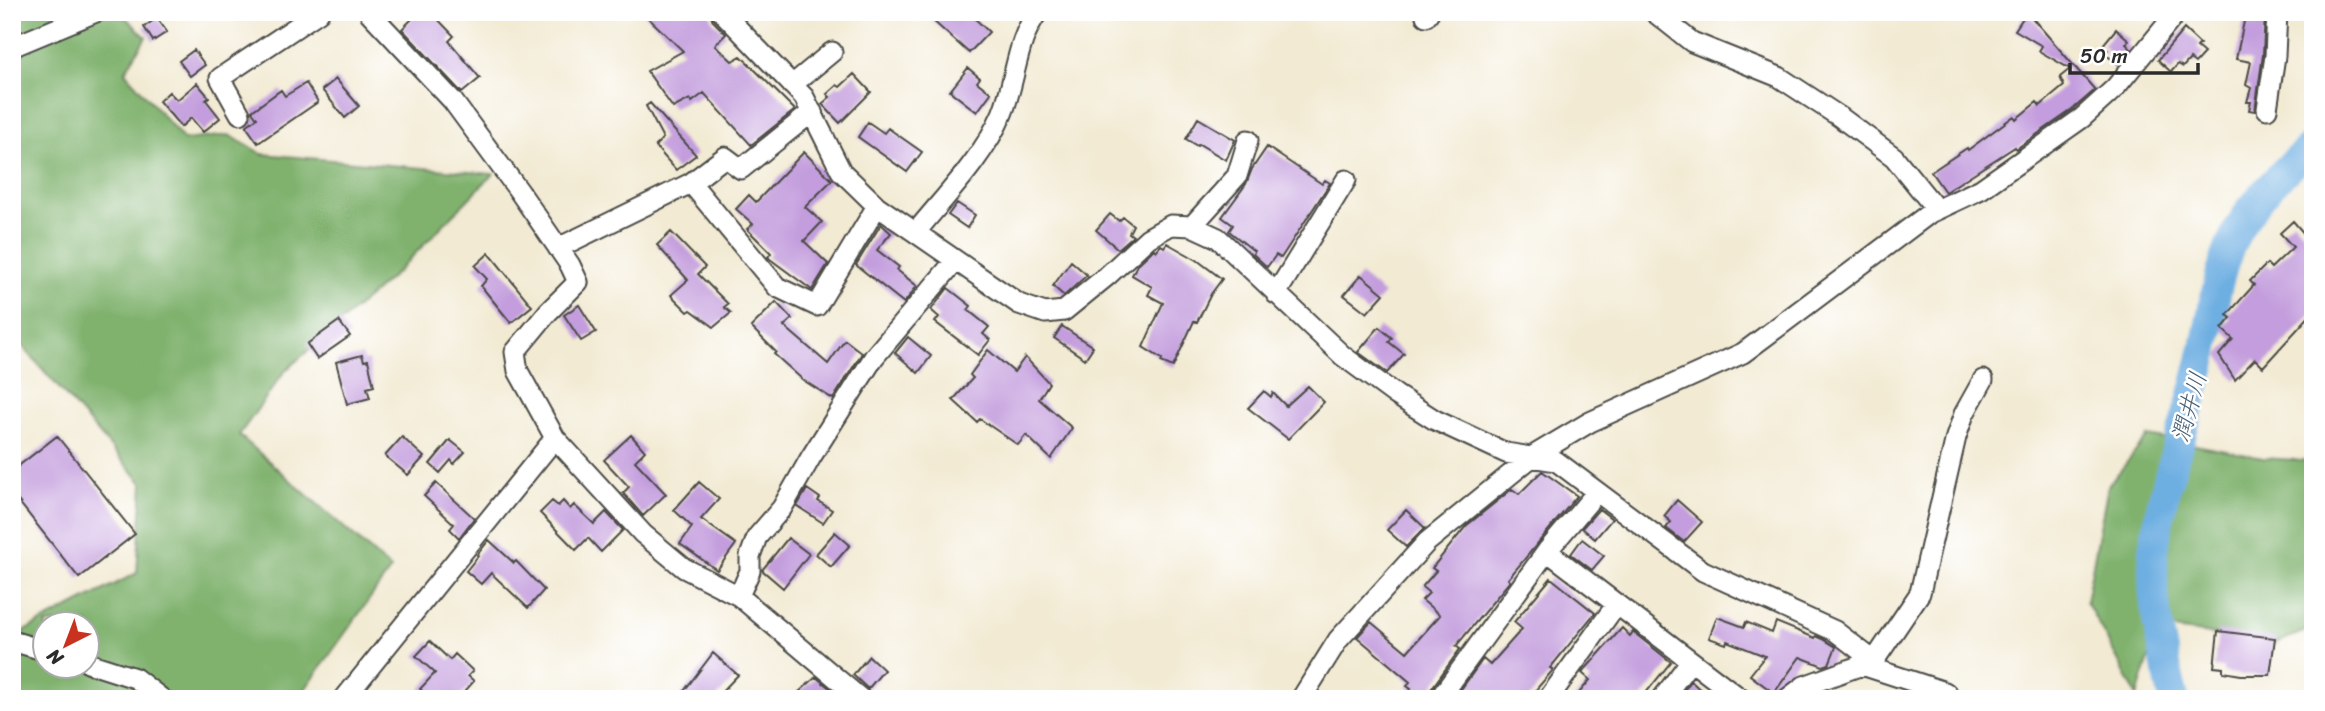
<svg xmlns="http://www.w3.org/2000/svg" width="2325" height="711" font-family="Sriracha,'Klee One',sans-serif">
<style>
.forest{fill:#80b26e;stroke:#566e4c;stroke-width:2;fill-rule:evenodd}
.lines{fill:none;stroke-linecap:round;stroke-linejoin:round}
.river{stroke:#6eafe2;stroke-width:30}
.building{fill:#c39ddd}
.minor-casing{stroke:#494844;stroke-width:23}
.minor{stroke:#fff;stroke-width:19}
.labels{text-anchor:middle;stroke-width:5;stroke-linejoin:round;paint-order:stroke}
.water-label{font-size:24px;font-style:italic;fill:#466074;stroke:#fff}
</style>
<rect width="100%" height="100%" fill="#fff"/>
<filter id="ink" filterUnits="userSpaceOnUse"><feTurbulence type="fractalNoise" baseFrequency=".0143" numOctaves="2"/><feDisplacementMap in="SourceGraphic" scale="14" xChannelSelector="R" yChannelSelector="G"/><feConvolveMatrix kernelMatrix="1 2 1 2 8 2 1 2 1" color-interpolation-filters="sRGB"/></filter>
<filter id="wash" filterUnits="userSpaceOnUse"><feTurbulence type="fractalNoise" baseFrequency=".00686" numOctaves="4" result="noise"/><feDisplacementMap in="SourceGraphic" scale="28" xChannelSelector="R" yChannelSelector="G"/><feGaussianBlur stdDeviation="1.57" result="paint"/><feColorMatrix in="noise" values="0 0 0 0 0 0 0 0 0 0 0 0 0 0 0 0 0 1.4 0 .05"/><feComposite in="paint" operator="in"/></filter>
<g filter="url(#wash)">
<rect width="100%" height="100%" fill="#f2ead3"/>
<path class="forest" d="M12 12H120L146 37 125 72 184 140 229 135 262 154 493 174 396 273 285 371 239 435 391 569 298 699H12V637L137 573 143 484 12 334ZM46 624H88V666H46Z
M2148 436 2263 458 2313 461V628L2276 643 2159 627 2137 696 2086 601 2108 486Z"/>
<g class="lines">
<path class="river" d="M2174 699C2161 647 2147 589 2156 536 2165 476 2188 420 2202 361 2213 316 2216 269 2239 228 2256 197 2286 169 2313 145"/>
</g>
<g id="blocks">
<path class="building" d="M419 12H431L454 36 449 41 480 78 462 93 402 29Z
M642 12H710L713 21 726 34 715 45 732 61 741 56 795 110 751 145 704 93 692 102 690 99 673 108 647 71 683 51Z
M939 12H968L989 32 969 53 932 20Z
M2027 12 2095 90 2072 110 2016 149 2015 147 1945 192 1931 172 1967 148 1968 150 2014 116 2016 119 2037 102 2040 106 2064 86 2060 77 2070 69 2039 51 2042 46 2015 30Z
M2246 12H2265L2263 55 2255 111 2249 110 2251 102H2247L2251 88 2246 85 2251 62 2236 59Z
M157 18 167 32 153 41 144 27Z
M2116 29 2129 40 2126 44 2131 49 2118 64 2105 54 2108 50 2102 46Z
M2184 29 2200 44 2197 47 2204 53 2195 63 2190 59 2183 67 2178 64 2171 72 2158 60Z
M194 50 205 65 190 76 179 61Z
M968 68 980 78 977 82 991 93 977 112 950 91Z
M854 74 871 92 840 123 822 104 830 97 827 94 837 85 840 87Z
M336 79 359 106 345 118 322 90Z
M197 83 209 97 206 100 220 118 203 132 191 118 181 127 159 101 169 92 177 100Z
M306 83 318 102 258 143 246 126 257 118 252 111 281 90 285 96Z
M650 103 696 155 676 170 655 146 663 138 646 106Z
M1198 118 1235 140 1226 160 1199 144 1197 146 1186 139Z
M868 122 884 133 888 128 922 152 907 172 858 137Z
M1267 147 1322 184 1325 180 1330 183 1281 258 1276 255 1267 267 1253 254 1254 251 1229 231 1233 225 1222 217 1246 184 1252 169Z
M804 152 832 180 805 207 822 222 804 241 828 264 812 290 770 259 768 257 771 253 747 229 753 224 736 209 749 195 756 202Z
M957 203 975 215 967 228 948 215Z
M1110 214 1119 221 1123 217 1133 225 1129 233 1133 236 1118 249 1096 230Z
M2293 221 2306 236 2313 230V312L2263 367 2255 359 2235 380 2219 355 2233 339 2222 329 2231 318 2227 315 2254 285 2250 281 2267 264 2271 268 2293 247 2280 233Z
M881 224 891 233 877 250 899 267 897 270 917 286 904 303 856 265Z
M671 232 705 267 698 274 728 304 724 307 731 313 714 327 691 310 688 312 671 295 688 280 657 245Z
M1167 243 1197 260 1222 279 1211 294 1197 322 1194 321 1173 367 1161 362 1162 359 1143 347 1163 303 1148 295 1152 287 1132 275 1137 265 1154 249 1156 251 1161 245 1164 247Z
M489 253 532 306 511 323 481 286 487 279 475 266Z
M1071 261 1087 275 1064 296 1053 286Z
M1361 275 1384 294 1367 313 1344 295Z
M948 288 971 306 968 310 989 327 983 334 990 340 978 355 935 322 939 317 931 310Z
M776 302 792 319 784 326 828 364 845 340 862 353 833 399 803 380 774 354 776 352 751 327Z
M579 305 596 332 581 341 564 315Z
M339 321 350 336 317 359 307 344Z
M1062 326 1093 347 1085 359 1054 338Z
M1379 327 1392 338 1389 342 1404 354 1387 373 1358 352Z
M908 337 931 356 918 373 895 353Z
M988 350 1014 372 1025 357 1049 383 1039 399 1072 428 1051 459 1026 435 1018 445 980 419 977 422 953 400 973 378 970 375Z
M362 355 364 361 368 360 374 386 367 388 370 398 347 404 336 362Z
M1308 386 1324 402 1288 439 1248 408 1264 391 1271 397 1273 393 1286 406Z
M631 435 645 451 635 461 666 494 643 516 623 493 629 487 604 460Z
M57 436 135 534 79 578 12 493V471Z
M402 437 424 457 408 475 385 456Z
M450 440 465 452 454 464 451 460 440 473 430 464Z
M1542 471 1577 496 1508 579 1510 581 1456 646 1460 649 1429 692 1427 699H1403L1411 689 1407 686 1410 682 1357 637 1371 622 1407 652 1440 615 1422 600 1429 593 1422 587 1436 571 1432 568 1466 526 1512 489 1519 494Z
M699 482 719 499 701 519 736 544 717 570 680 544 692 527 674 510Z
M436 483 474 518 459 538 450 529 454 524 424 496Z
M807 489 820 498 818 501 832 510 823 523 797 506Z
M1677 500 1702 522 1684 542 1666 528 1671 522 1664 516Z
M552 501 558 506 563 501 570 509 574 505 594 524 606 512 623 530 601 552 588 538 576 550 540 513Z
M1599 509 1612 519 1595 539 1582 528Z
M1406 510 1425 528 1406 547 1387 530Z
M835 532 850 545 831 567 816 554Z
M788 538 809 554 783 588 762 570Z
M1582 539 1604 556 1592 570 1571 554Z
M489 540 514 563 516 561 544 590 528 608 491 573 481 584 466 571 478 556 477 555Z
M1551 578 1595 613 1550 668 1553 670 1528 699H1454L1483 659 1490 665 1522 629 1514 622Z
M1717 617 1744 627 1746 622 1772 633 1776 622 1815 638 1816 636 1823 639 1836 647 1829 664 1823 666 1800 657 1774 693 1750 675 1765 656 1727 641 1726 644 1709 638Z
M1622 628 1630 636 1633 632 1671 662 1641 699H1574L1590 680 1582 673Z
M2218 631 2275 638 2270 675H2241L2223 672V668L2214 667Z
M430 641 450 660 455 654 473 671 468 676 474 681 458 699H430L420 689 435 673 416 656Z
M713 653 738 675 715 699H678Z
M869 656 884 670 868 689 853 675Z
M816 677 832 690 823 699H791Z
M1691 681 1710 699H1678Z"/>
</g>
</g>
<g filter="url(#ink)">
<use href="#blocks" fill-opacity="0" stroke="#494844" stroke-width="2"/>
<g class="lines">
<defs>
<path id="minor" d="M369 12 452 100 519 191 570 265 578 282 548 312 515 352 518 371 555 438 643 534 684 568 739 596 861 699
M722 12 804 97 841 171 877 206 1019 304 1045 313 1064 311 1107 276 1148 238 1171 225 1192 226 1218 238 1343 356 1396 395 1435 420 1506 453 1556 461 1703 571 1835 631 1874 661 1862 665
M1654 12 1692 42 1779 77 1840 117 1894 157 1936 209
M1426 16 1429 12
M12 47 96 12
M792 85 832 52
M2267 109 2275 56 2277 12
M240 114 220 78 319 12
M691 183 725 157 741 169 812 112
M1192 226 1237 176 1248 140
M916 232C946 195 983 158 1002 114 1016 81 1016 40 1038 12
M558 248 691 183 777 287 817 306 877 206
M1276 294 1346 180
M1547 551 1741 699
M739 596 750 571V556L757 537 782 508 811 457 874 357 955 261
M12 641 46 651
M1874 661 1920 593 1956 437 1964 414 1983 380
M88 663 135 678 162 699
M344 699 555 438
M1301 699 1338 640 1427 542 1533 456 1590 422 1743 353 1930 213 1981 189 2082 118 2115 88 2177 12
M1439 699 1547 551 1597 492
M1548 699 1616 605
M1662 699 1690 662
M1787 699 1804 686 1862 665 1945 692 1952 699"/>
</defs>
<use href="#minor" class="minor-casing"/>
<use href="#minor" class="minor"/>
</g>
</g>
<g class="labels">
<g class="water-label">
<text transform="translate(2189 407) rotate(-74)" y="8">潤井川</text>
</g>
</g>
<rect width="2325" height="711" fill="none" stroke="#fff" stroke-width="42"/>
<g transform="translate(66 645) rotate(222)"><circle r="33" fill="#ffffff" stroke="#aaaaaa" stroke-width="2"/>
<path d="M0-5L12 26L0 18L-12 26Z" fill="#c8321e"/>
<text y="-10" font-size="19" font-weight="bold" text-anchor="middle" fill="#2b2b2b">N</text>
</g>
<path d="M2070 63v10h128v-10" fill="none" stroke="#2b2b2b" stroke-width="3.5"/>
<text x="2080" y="63" font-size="21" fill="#2b2b2b" stroke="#ffffff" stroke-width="5" paint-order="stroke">50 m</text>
</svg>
